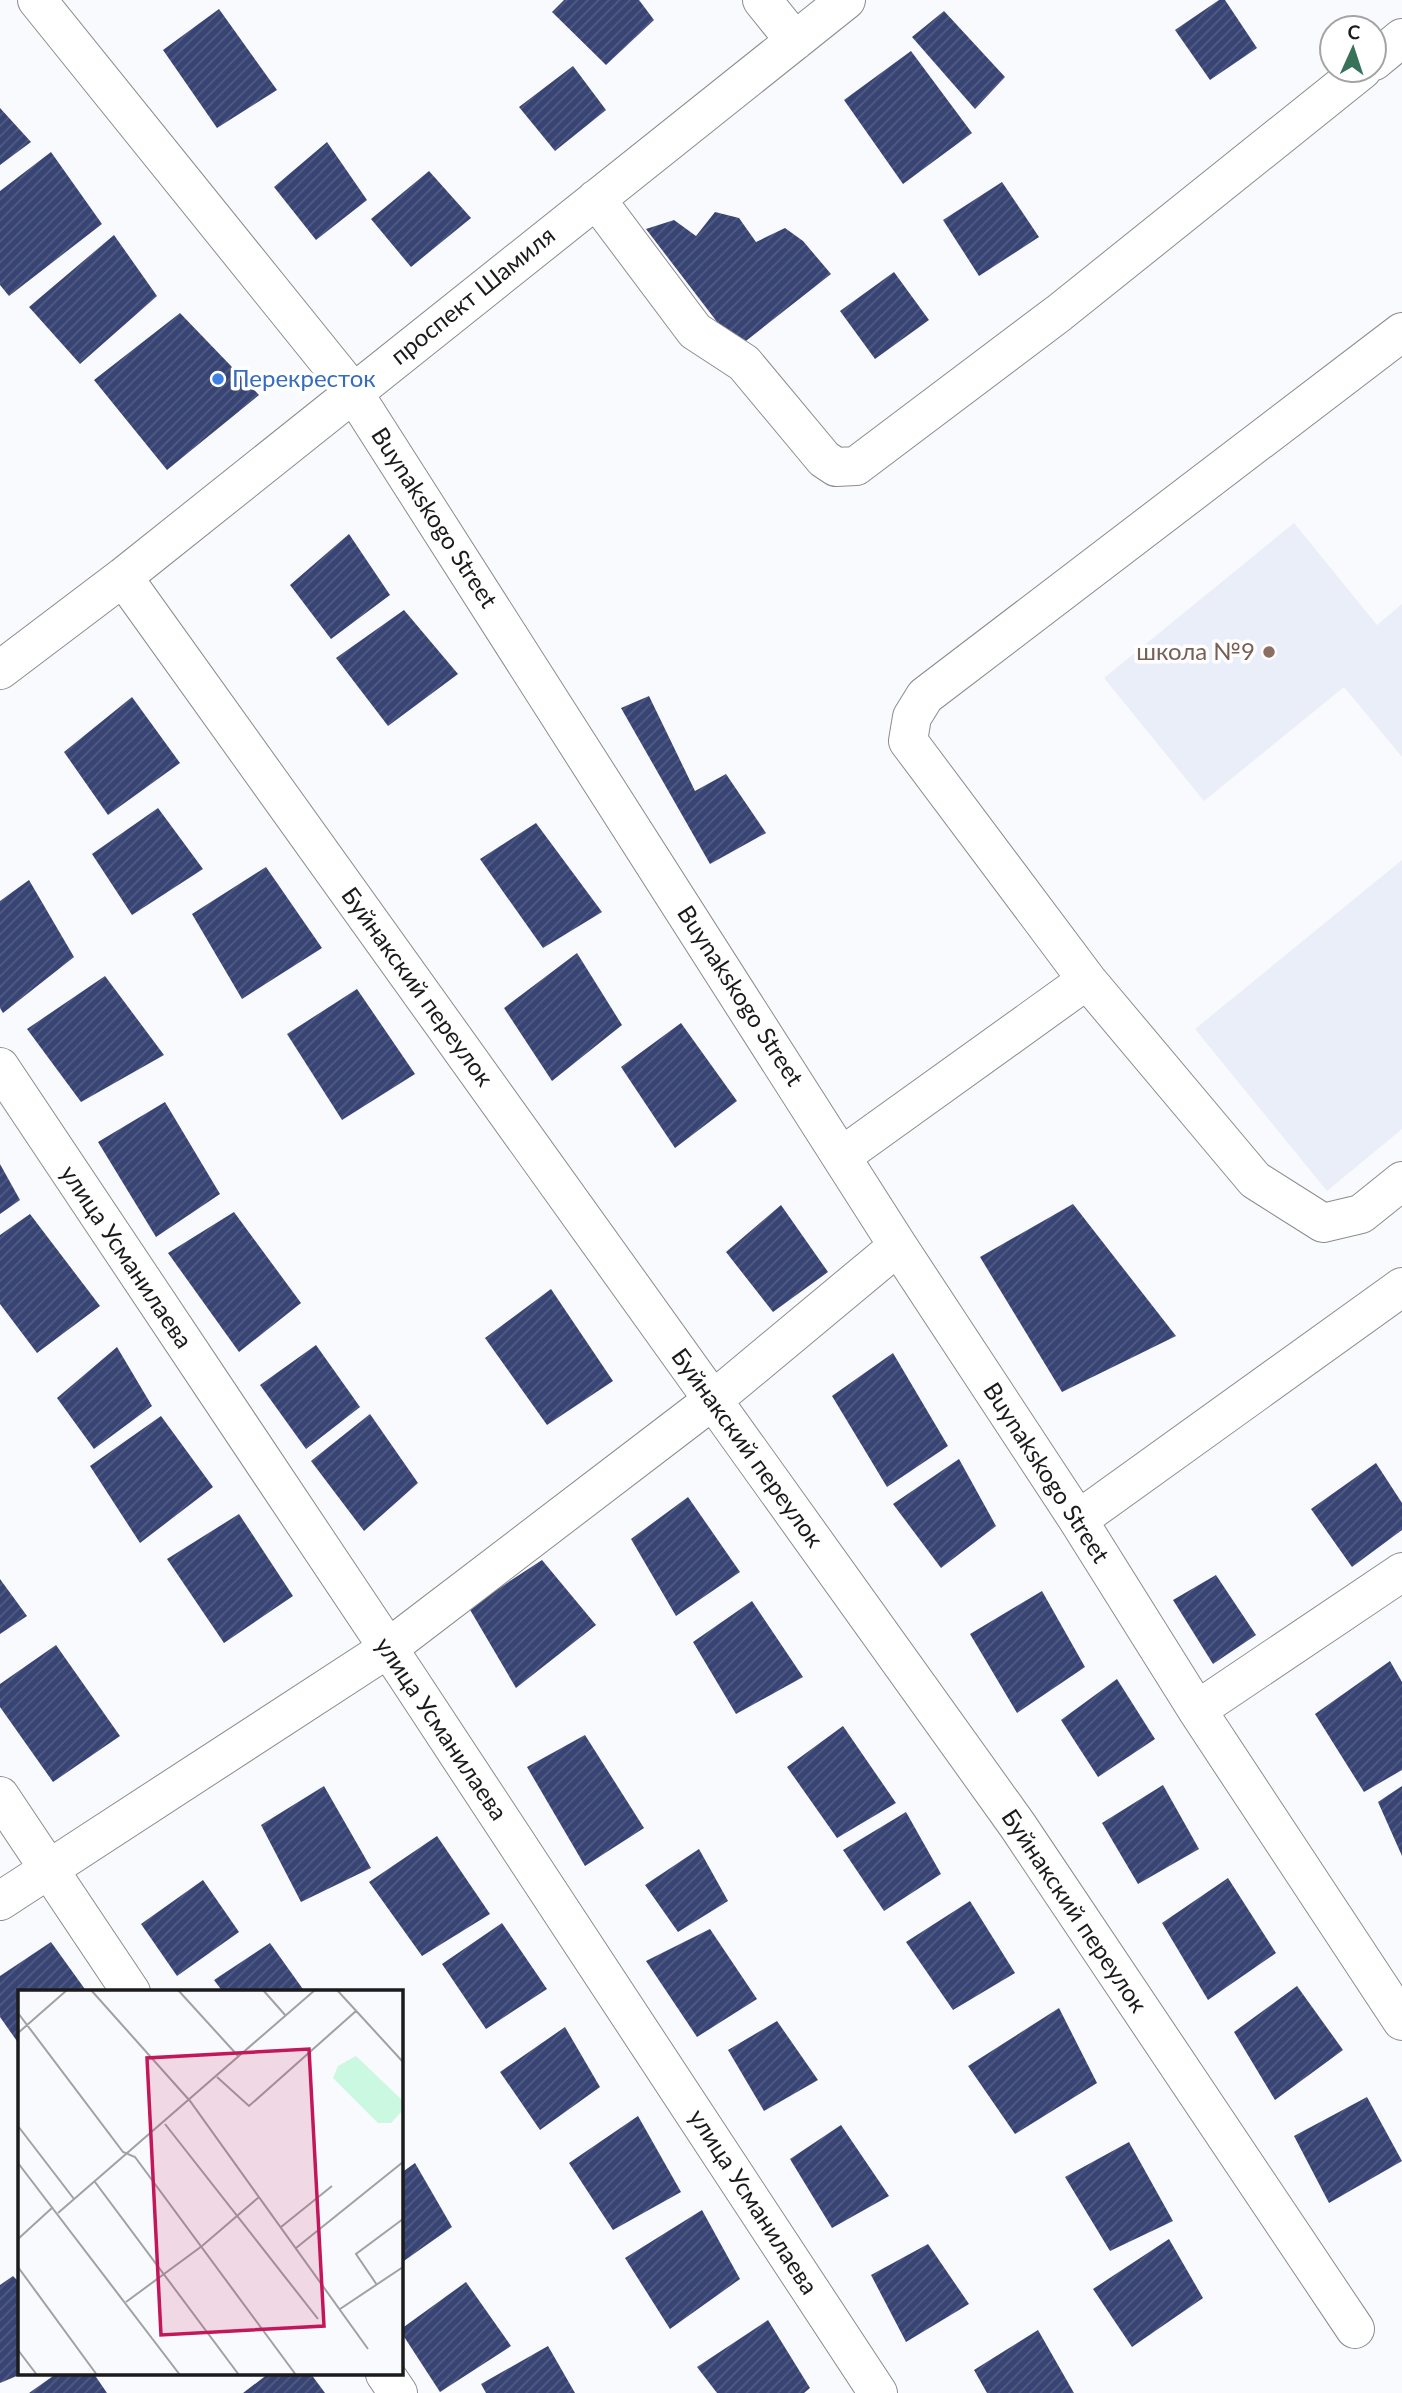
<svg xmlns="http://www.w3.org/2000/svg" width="1402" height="2393" font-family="Lato,sans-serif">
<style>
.built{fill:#eaeef8}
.building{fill:url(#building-hatch)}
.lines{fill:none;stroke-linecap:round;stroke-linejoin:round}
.minor-casing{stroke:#8b8c8f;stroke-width:40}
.minor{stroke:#fff;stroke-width:38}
.shop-dot{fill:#3f7fe0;stroke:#fff;stroke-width:2.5}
.education-dot{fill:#8d6e63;stroke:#fff;stroke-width:2.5}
.labels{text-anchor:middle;stroke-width:7;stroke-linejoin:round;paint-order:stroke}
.street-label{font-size:24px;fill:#1b1b1c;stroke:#fff}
.shop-label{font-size:24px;fill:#366cbe;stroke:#fff;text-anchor:start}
.education-label{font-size:24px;fill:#785e54;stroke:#fff;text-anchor:end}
.inset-road{fill:none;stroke:#a0a1a3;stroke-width:2}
.view{fill:#c2185b;fill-opacity:0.15;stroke:#c2185b;stroke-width:3.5}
.inset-edge{fill:none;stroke:#1b1b1c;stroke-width:3.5}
</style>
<defs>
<pattern id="building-hatch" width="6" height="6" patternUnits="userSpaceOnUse" patternTransform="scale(1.75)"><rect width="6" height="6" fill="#384474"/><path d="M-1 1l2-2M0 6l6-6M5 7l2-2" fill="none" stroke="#525c82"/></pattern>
</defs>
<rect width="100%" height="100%" fill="#f9fafd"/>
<path class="built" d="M1294 523 1377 625 1402 604V757L1344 687 1204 801 1104 678Z
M1402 860V1129L1327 1191 1195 1029Z"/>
<path class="building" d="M564 0H639L654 20 606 65 552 12Z
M1219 0H1225L1257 48 1210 80 1175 30Z
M219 9 277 90 217 128 163 50Z
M944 11 1005 77 975 109 912 37Z
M911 51 972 133 903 184 844 100Z
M573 66 606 110 555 151 519 107Z
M0 108 31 142 0 165Z
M327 142 367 200 316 240 274 187Z
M51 152 102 224 9 296 0 285V191Z
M429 171 471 218 411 267 371 219Z
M1002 182 1039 237 979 276 943 220Z
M715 212 739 218 756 242 785 228 803 241 831 274 737 348 646 229 674 220 696 236Z
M114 235 157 296 80 364 29 307Z
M894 272 929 320 875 359 840 311Z
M180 313 259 395 167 470 94 380Z
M349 534 390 595 331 639 290 585Z
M404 610 458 674 388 726 336 658Z
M649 696 695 791 726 774 766 833 710 864 621 708Z
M132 697 180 763 108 815 64 752Z
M158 808 203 869 132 915 92 854Z
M536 823 602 912 543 948 480 859Z
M266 867 322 948 242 999 192 914Z
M29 880 74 957 3 1013 0 1008V901Z
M577 953 622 1025 552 1081 504 1008Z
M105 976 164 1055 81 1102 27 1029Z
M357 989 415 1074 342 1120 287 1034Z
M681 1023 737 1101 675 1148 621 1067Z
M165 1102 220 1194 156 1237 98 1142Z
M0 1164 20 1200 0 1214Z
M1073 1204 1176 1336 1062 1392 980 1257Z
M781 1205 828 1272 773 1312 726 1252Z
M234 1212 301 1303 239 1352 168 1253Z
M30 1214 100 1306 37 1353 0 1304V1235Z
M551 1289 613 1381 547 1425 485 1338Z
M316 1345 360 1407 306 1449 260 1385Z
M117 1347 152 1406 94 1449 57 1398Z
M893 1353 948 1446 887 1487 832 1396Z
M370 1414 418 1483 364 1531 311 1461Z
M161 1416 213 1487 140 1543 90 1466Z
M959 1459 996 1526 941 1568 893 1504Z
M1376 1463 1402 1503V1530L1352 1567 1311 1509Z
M688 1497 740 1572 676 1616 631 1539Z
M239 1514 293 1596 224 1643 167 1559Z
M542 1560 596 1625 516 1688 469 1608Z
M1216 1575 1256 1635 1213 1664 1173 1600Z
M0 1579 27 1616 0 1634Z
M1042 1591 1085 1667 1017 1713 970 1634Z
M752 1601 803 1677 736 1714 693 1642Z
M56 1645 120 1736 53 1782 0 1707V1684Z
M1390 1661 1402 1682V1770L1364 1792 1315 1714Z
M1117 1679 1155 1739 1098 1777 1061 1720Z
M843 1726 896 1803 837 1838 787 1767Z
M585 1735 644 1828 585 1866 527 1767Z
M1163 1785 1199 1849 1138 1884 1102 1823Z
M324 1786 371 1868 301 1902 261 1825Z
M1402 1786V1856L1378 1802Z
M906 1812 941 1874 884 1911 843 1850Z
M437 1836 490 1914 422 1956 369 1882Z
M699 1849 728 1901 678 1932 645 1885Z
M1228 1878 1276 1953 1208 2000 1162 1923Z
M203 1880 239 1932 177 1976 141 1924Z
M970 1901 1015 1973 953 2010 906 1942Z
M502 1923 547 1989 486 2029 442 1964Z
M710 1929 757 1999 697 2037 646 1961Z
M51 1942 87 1992H19V2044L0 2017V1976Z
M270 1943 305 1992H223L214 1980Z
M1297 1986 1343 2050 1275 2100 1234 2032Z
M1059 2008 1097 2083 1015 2134 968 2066Z
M777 2021 818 2080 764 2111 728 2050Z
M565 2027 600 2087 540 2130 500 2072Z
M1367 2097 1402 2161 1329 2203 1294 2136Z
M638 2116 681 2192 613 2230 569 2163Z
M841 2125 889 2196 832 2228 790 2159Z
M1129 2142 1173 2221 1110 2251 1065 2177Z
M415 2163 452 2227 401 2263V2173Z
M702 2210 740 2279 670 2329 625 2258Z
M1169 2239 1203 2298 1132 2347 1093 2289Z
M928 2244 969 2304 906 2342 871 2275Z
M13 2276 19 2282V2375L0 2383V2285Z
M466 2282 511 2346 440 2392 401 2332V2329Z
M768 2320 810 2388 804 2393H717L697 2367Z
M1038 2330 1074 2393H987L974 2370Z
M548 2346 575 2393H486L481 2384Z
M56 2374H94L107 2393H29Z
M268 2374H311L325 2393H243Z"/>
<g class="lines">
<defs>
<path id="minor" d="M37 0 353 392 898 1246 1078 1520 1197 1710 1402 2021
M762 0 795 41
M1374 61 1402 38
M596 199 695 331 744 363 824 459 836 467 856 466 1059 313 1362 70
M1402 332 925 696 912 717 908 741 1087 980 1255 1180 1323 1223 1361 1214 1402 1181
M123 577 1018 1826 1355 2329
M0 670 123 577 846 0
M0 1067 406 1675 878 2393
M842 1156 1087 980
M1078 1520 1402 1287
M1197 1710 1402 1572
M0 1796 131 1992
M0 1901 387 1649 713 1400 898 1246
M385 2374 398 2393"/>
</defs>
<use href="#minor" class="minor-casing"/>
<use href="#minor" class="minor"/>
</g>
<circle class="shop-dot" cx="218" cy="379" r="7"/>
<circle class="education-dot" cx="1269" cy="652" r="7"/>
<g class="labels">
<g class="street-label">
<text transform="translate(473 296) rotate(-39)" y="8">проспект Шамиля</text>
<text transform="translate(434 518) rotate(57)" y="8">Buynakskogo Street</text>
<text transform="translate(417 987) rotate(54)" y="8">Буйнакский переулок</text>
<text transform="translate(740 996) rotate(57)" y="8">Buynakskogo Street</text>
<text transform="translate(126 1257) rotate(56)" y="8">улица Усманилаева</text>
<text transform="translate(747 1448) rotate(54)" y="8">Буйнакский переулок</text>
<text transform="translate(1046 1473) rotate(57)" y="8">Buynakskogo Street</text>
<text transform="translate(441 1729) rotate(56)" y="8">улица Усманилаева</text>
<text transform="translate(1074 1911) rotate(56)" y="8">Буйнакский переулок</text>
<text transform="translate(753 2202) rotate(57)" y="8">улица Усманилаева</text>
</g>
<g class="shop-label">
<text x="232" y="387">Перекресток</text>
</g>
<g class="education-label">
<text x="1255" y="660">школа №9</text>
</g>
</g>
<g transform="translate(18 1990)">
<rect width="385" height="385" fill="#f9fafd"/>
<path d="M338 66 385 111V120L373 133H360L315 88 320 76Z" fill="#cbf8e0"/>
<path class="inset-road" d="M73 0 172 111 350 359M160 0 221 67M245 0 268 26M319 0 385 72M0 23 105 162 117 167 278 385M0 43 49 0M199 87 231 116 338 21M147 134 300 329M0 136 56 209M0 173 162 385M77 192 221 385M40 223 297 0M263 237 314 196M0 249 35 217M278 258 385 172M0 277 79 385M359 295 338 264 385 229M108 312 184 256 241 207M322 319 385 277M0 360 19 385"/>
<path class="view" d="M291 59 306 336 143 345 129 68Z"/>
<rect width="385" height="385" class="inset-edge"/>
</g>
<g transform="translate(1353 49) rotate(3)"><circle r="33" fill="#ffffff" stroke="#a4a4a4" stroke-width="2"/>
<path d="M0-5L12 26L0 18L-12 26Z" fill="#39725b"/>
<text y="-10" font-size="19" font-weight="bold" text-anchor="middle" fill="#1b1b1c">С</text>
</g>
</svg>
